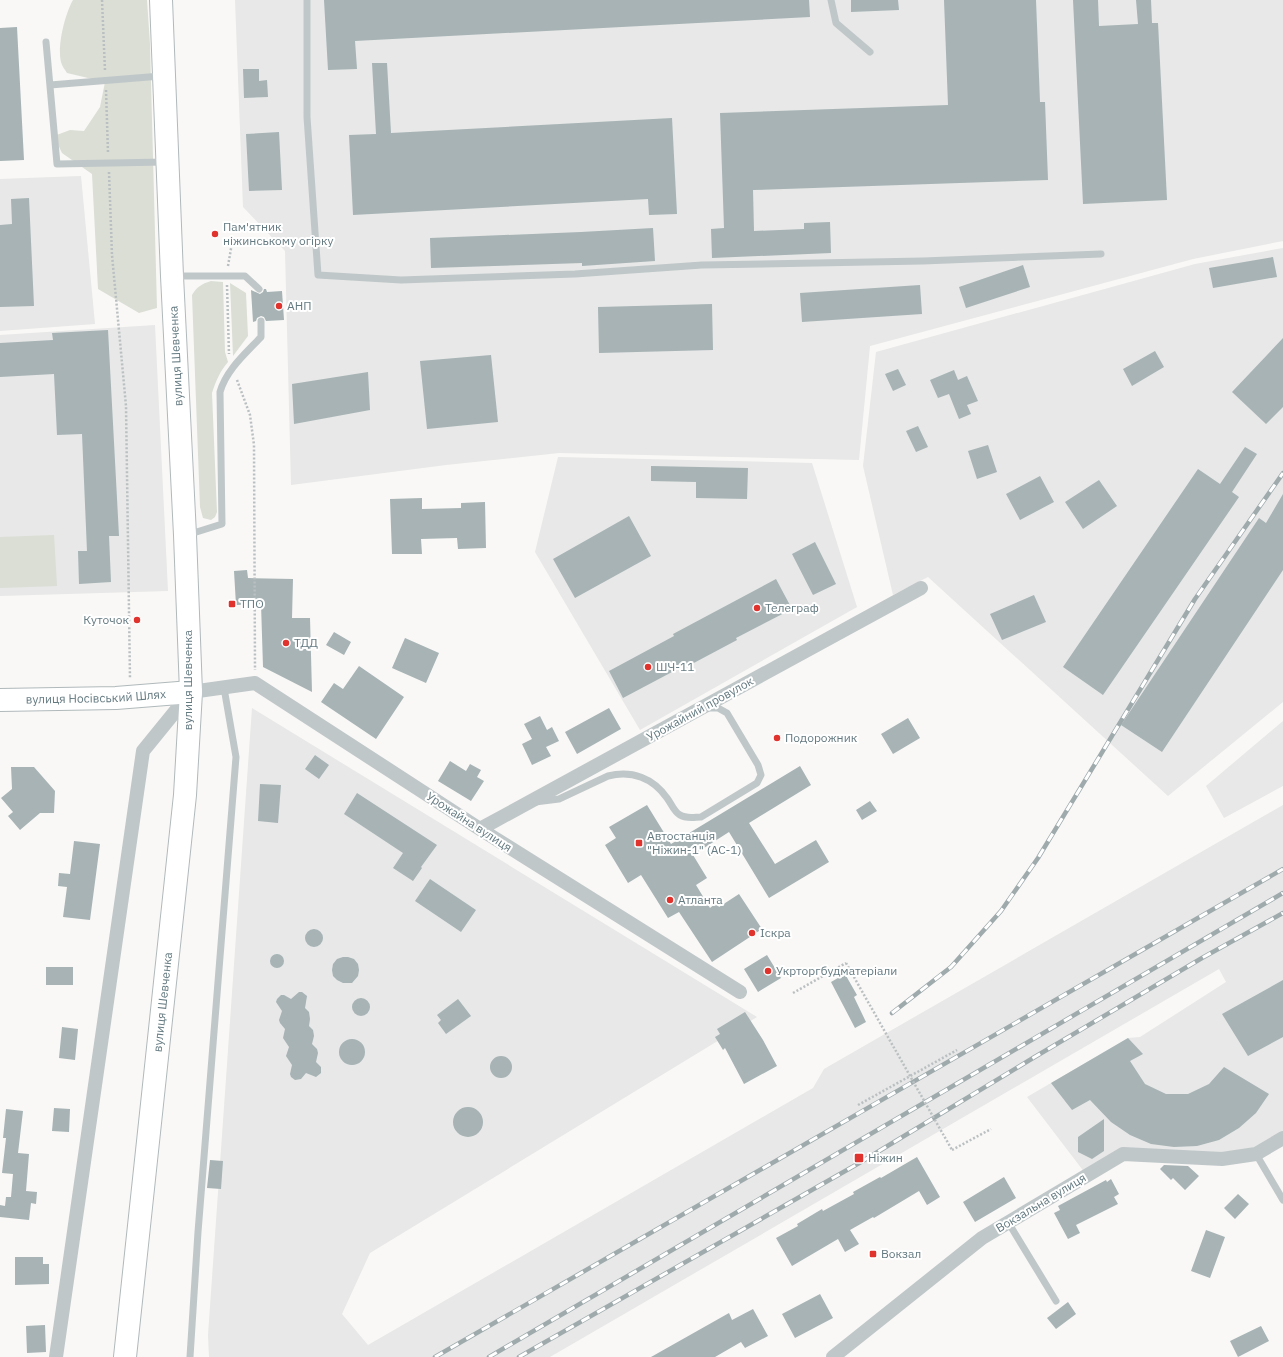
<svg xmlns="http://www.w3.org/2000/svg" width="1283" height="1357" font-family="'IBM Plex Sans',sans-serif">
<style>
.built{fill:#e7e8e7}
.green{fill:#daded5}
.building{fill:#a7b3b5}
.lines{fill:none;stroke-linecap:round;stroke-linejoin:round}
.primary-casing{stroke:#b1b9bb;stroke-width:24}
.path{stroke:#babfc1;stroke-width:2.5;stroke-dasharray:2 2;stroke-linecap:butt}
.service{stroke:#c0c7c9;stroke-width:7}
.minor{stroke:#c0c7c9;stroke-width:14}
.primary{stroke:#fff;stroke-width:22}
.rail-casing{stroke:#9faaad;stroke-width:4.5}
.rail{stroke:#fff;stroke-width:3;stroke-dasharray:9;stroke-linecap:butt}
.path-bridge{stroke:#babfc1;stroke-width:2.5;stroke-dasharray:2 2;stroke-linecap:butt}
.poi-dot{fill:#e1332e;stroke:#fff;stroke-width:1.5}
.labels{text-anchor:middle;stroke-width:4;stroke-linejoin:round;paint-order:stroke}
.poi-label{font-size:12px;fill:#647a81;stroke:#fff;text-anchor:start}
.street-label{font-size:12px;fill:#647a81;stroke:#fff}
</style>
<rect width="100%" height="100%" fill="#f9f8f6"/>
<path class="built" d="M235 0H1283V241L1193 259 870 346 859 460 559 453 446 465 291 485 285 251 243 207Z
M81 176 95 324 0 331V179Z
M1283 248V702L1168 796 928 577 893 595 863 466 876 352 1195 264Z
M155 325 168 591 0 596V335Z
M558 457 812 463 857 607 640 730 535 552Z
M252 708 757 1017 370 1253 342 1314 368 1345 813 1088 824 1069 1283 805V1134L1248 1150 1209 1153 1140 1149 1085 1173 1027 1097 1128 1038 1140 1037 1226 982 1219 969 550 1357H209L208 1335Z
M1283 721V786L1224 818 1206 786Z"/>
<path class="green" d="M73 0H147L150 44 157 308 139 313 98 289 92 174 62 153 54 136 70 130 84 131 100 107 105 82 67 73C65 70 62 66 61 62 57 46 65 14 73 0Z
M211 281 223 282 225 352 228 362C220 371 216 381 212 393L217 512 215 517 211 520 203 518 200 507 192 295C197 287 201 284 211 281Z
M230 283 246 293 248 336 233 356Z
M54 535 57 586 0 588V537Z"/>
<path class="building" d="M324 0H809L810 17 355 41 357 69 328 70Z
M851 0H898L899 10 851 12Z
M944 0H1036L1040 102H1045L1048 180 753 190 754 231 804 229V223L830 222 831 253 712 258 711 229 724 228 720 113 948 105Z
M1073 0H1098L1099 26 1138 24 1136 0H1151L1152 23H1158L1167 200 1083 204Z
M17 27 24 160 0 161V28Z
M372 63H387L391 133 672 118 677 214 649 215 648 199 353 215 349 135 376 134Z
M243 69H259V81L267 80 268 97 244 98Z
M279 132 282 190 249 191 246 134Z
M29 198 34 306 0 307V225L12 224 11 199Z
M653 228 655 261 582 266V263L431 268 430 238 581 232Z
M1273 257 1277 277 1213 288 1209 268Z
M1023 265 1030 287 966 308 959 287Z
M920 285 922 314 802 322 800 293Z
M264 289H266L267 292 282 291 284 320 266 321 264 317 261 316 257 318 256 321 253 322 251 290 260 294 263 292Z
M712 304 713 350 599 353 598 307Z
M108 330 119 536H109L111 582 79 584 78 551H87L82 434 57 435 54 374 0 377V343L53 340 52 333Z
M1283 338V407L1266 424 1232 392Z
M1155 351 1164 367 1132 386 1123 369Z
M491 355 498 422 427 429 420 361Z
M898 369 906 385 893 391 885 374Z
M954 370 958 380 967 376 978 401 967 405 971 414 959 419 949 394 938 398 930 380Z
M368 372 370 410 294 424 292 384Z
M918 426 928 447 916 452 906 431Z
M988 445 997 472 977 479 968 451Z
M1245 447 1257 454 1232 492 1239 497 1103 695 1063 667 1198 469 1220 484Z
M651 466 748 468 747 499 696 498V482L651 481Z
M1040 476 1054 502 1020 520 1006 494Z
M1099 480 1117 506 1083 529 1065 502Z
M1283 494V570L1162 752 1121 725 1259 518 1266 523Z
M422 498V509L461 508V503L485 502 486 548 458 549 457 538 421 539 422 554H392L390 499Z
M629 516 651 556 575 598 553 559Z
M815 542 836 584 813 595 792 554Z
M247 570 248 578 293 579 292 618H310L312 692 263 667 261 604 236 605 234 571Z
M776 579 792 609 736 638 737 640 690 665 689 663 623 698 609 671 674 636 673 634Z
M1034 595 1046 622 1002 640 990 614Z
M334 632 351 642 344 655 326 645Z
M405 638 439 653 426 683 392 668Z
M359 666 404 697 376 739 321 702 334 683 343 689Z
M609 708 621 729 577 754 565 732Z
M540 716 547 730 552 727 559 741 546 747 551 756 532 765 522 744 532 739 524 724Z
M908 718 920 738 893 754 881 734Z
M315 755 329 765 319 779 305 769Z
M450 761 466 771 470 764 481 770 477 777 484 781 471 801 438 781Z
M800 766 811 785 749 823 775 864 816 840 829 862 769 898 729 832 693 855 707 878 696 885 710 908 716 903 719 907 739 894 762 929 712 962 679 912 668 918 641 875 628 883 605 845 616 838 609 827 647 805 671 844Z
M11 767H34L55 791 54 813H40L20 830 8 816 13 812 1 798 12 789Z
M260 784 281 785 278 823 258 821Z
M357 793 437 845 421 867 422 868 413 881 393 868 403 853 344 814Z
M870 801 877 811 862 820 856 810Z
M74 841 100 844 90 920 63 917 67 887 58 886 59 873 70 874Z
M430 879 476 910 461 932 415 901Z
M305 938a9 9 0 1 1 18 0a9 9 0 1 1-18 0Z
M270 961a7 7 0 1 1 14 0a7 7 0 1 1-14 0Z
M767 955 781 978 758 992 744 969Z
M343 957H348L354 959 358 964 359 970 358 976 352 983H343L337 980 333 976 332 970 333 964 337 959Z
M46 967H73V985H46Z
M845 974 857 995 854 997 866 1022 855 1028 831 982Z
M1283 980V1037L1248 1056 1222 1014Z
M299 992H302L307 996 305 1008 309 1012 310 1019 309 1026 313 1030 314 1036 312 1044 317 1049 318 1053 316 1062 321 1067V1073L316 1077 306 1073 301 1079 295 1080 291 1077 290 1074 292 1065 286 1056 289 1047 283 1038 285 1029 280 1023 279 1020 282 1011 276 1002 277 999 281 995H284L291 999Z
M352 1007a9 9 0 1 1 18 0a9 9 0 1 1-18 0Z
M458 999 471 1016 446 1034 438 1023 441 1020 437 1015Z
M745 1012 763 1040 777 1066 744 1084 725 1048 723 1050 715 1037 720 1034 717 1029Z
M62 1027 78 1029 75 1060 59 1058Z
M1128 1038 1143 1054 1130 1061 1145 1084 1166 1094H1188L1209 1084 1224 1067 1269 1094 1256 1113 1239 1128 1219 1140 1197 1146 1174 1147 1151 1144 1130 1135 1111 1122 1090 1100 1072 1110 1051 1083Z
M339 1052a13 13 0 1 1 26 0a13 13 0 1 1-26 0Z
M490 1067a11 11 0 1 1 22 0a11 11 0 1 1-22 0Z
M453 1122a15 15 0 1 1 30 0a15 15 0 1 1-30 0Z
M54 1108 70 1109 69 1132 52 1131Z
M6 1109 23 1111 18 1153 29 1154 26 1191 37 1192 36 1204 31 1203 29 1220 0 1217V1205L5 1206 6 1197H11L13 1174 2 1173 6 1138H3Z
M1104 1119V1151L1092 1159 1078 1152V1137Z
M917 1157 940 1197 927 1205 919 1191 874 1218 873 1217 850 1230 859 1244 845 1252 838 1239 792 1266 776 1238 798 1226 797 1224 822 1209 823 1211 854 1194 853 1192 880 1177 881 1178Z
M210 1160 223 1161 221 1189 207 1188Z
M1164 1165 1188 1166 1199 1176 1185 1190 1173 1178 1171 1180 1160 1169Z
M1004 1177 1016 1198 975 1222 963 1202Z
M1111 1179 1119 1194 1114 1197 1118 1204 1076 1225 1080 1233 1068 1239 1054 1213 1060 1210 1058 1206 1106 1180 1107 1182Z
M1238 1194 1249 1204 1235 1219 1224 1208Z
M1206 1230 1225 1237 1210 1278 1191 1271Z
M15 1257H43V1264H49V1284L15 1285Z
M820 1294 833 1318 795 1338 782 1314Z
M1068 1302 1076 1314 1056 1329 1047 1318Z
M753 1309 768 1336 745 1348 741 1342 715 1357H651L729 1313 732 1320Z
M45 1325 46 1352 27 1353 26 1326Z
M1261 1326 1269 1341 1238 1357 1230 1341Z"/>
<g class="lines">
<defs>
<g id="primary">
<path id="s1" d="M0 700 116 698 191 692"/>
<path id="s2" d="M125 1357 185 795 191 692 185 535 172 276 161 0"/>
</g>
</defs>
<use href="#primary" class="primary-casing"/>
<path class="path" d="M102 0 105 71
M106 90 108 153
M109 172 112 255 126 406 130 679
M228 266 233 237
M227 285 229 354
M237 380 250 415 254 445 255 670
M793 993 846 963
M858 1105 957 1050
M952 1150 991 1129"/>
<path class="service" d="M307 0V117L318 275 401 280 575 274 702 265 923 261 1101 254
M831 0 836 23 870 52
M46 42 57 164 165 162
M50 85 161 76
M174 276H245L259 289
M187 535 222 524 220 392C226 370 246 353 261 337V321
M535 802 559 799 608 776C632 770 653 778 667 798 671 803 674 812 680 815 686 819 695 817 701 817L757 783 761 775 758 765 727 713 718 708H708
M1256 1154 1283 1200
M1008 1222 1056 1301
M190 1357 198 1232 236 757 224 688"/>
<path class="minor" d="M480 829 921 588
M56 1357 143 751 191 692 255 683 480 829 740 992
M833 1357 982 1238 1123 1154 1222 1159 1256 1154 1283 1138"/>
<use href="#primary" class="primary"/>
<defs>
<path id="rail" d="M892 1013 951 967 1001 911 1038 858 1195 599 1283 473
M435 1357 1283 869
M489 1357 1283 893
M519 1357 861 1162 1033 1058 1202 958 1283 913"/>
</defs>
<use href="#rail" class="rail-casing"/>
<use href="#rail" class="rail"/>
<path class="path-bridge" d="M846 963 952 1150"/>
</g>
<g class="poi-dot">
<circle cx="215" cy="234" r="4"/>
<circle cx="279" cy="306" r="4"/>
<rect x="228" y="600" width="8" height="8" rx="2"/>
<circle cx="757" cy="608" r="4"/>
<circle cx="137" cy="620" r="4"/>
<circle cx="286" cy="643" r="4"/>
<circle cx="648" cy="667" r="4"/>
<circle cx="777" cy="738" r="4"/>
<rect x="635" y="839" width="8" height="8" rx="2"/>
<circle cx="670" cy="900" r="4"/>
<circle cx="752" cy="933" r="4"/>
<circle cx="768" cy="971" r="4"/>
<rect x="854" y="1153" width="10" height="10" rx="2"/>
<rect x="869" y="1250" width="8" height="8" rx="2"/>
</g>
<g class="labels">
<g class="poi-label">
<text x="223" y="231">Пам'ятник<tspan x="223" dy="14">ніжинському огірку</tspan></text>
<text x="287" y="310">АНП</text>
<text x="240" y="608">ТПО</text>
<text x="765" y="612">Телеграф</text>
<text x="129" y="624" text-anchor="end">Куточок</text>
<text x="294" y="647">ТДД</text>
<text x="656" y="671">ШЧ-11</text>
<text x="785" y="742">Подорожник</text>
<text x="647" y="840">Автостанція<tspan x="647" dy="14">"Ніжин-1" (АС-1)</tspan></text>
<text x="678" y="904">Атланта</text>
<text x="760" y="937">Іскра</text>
<text x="776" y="975">Укрторгбудматеріали</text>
<text x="868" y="1162">Ніжин</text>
<text x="881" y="1258">Вокзал</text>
</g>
<g class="street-label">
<text transform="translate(176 356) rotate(-93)" y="4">вулиця Шевченка</text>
<text transform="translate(188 680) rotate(-90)" y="4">вулиця Шевченка</text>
<text dy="4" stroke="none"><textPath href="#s1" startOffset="96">вулиця Носівський Шлях</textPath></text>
<text transform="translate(700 709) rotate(-29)" y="4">Урожайний провулок</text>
<text transform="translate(469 822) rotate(33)" y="4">Урожайна вулиця</text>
<text dy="4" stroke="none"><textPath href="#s2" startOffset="357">вулиця Шевченка</textPath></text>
<text transform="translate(1041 1203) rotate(-31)" y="4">Вокзальна вулиця</text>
</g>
</g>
</svg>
